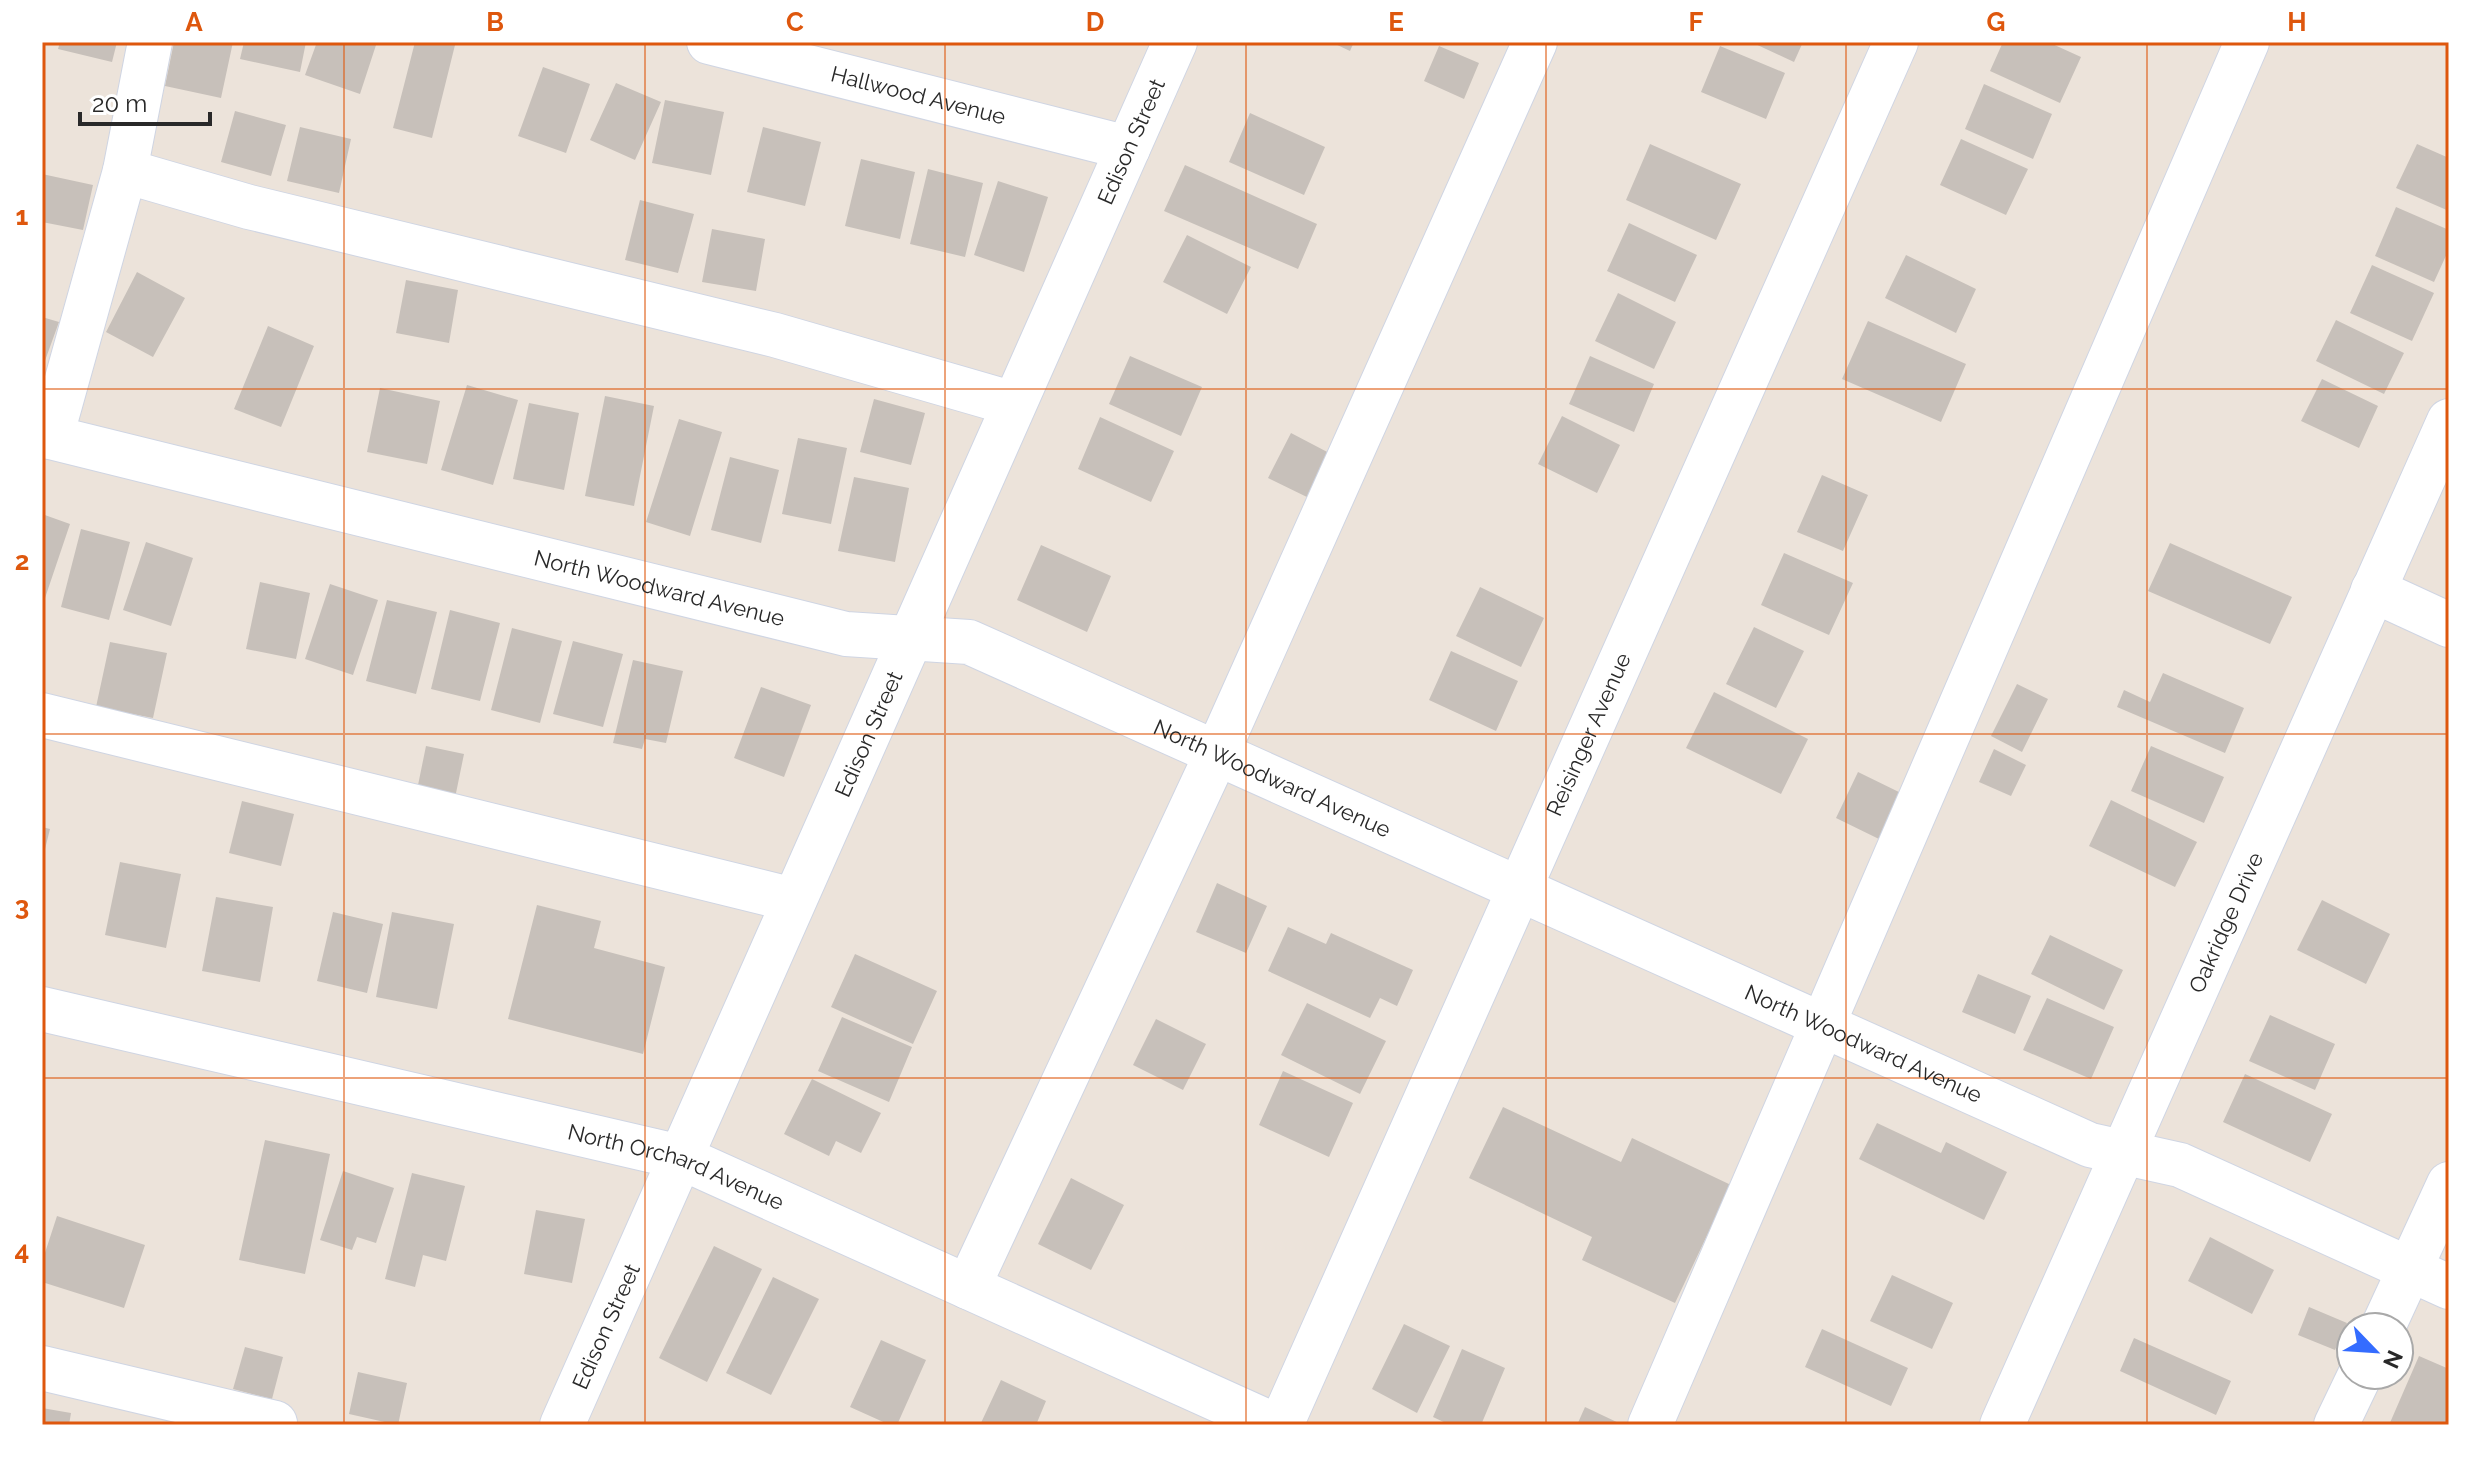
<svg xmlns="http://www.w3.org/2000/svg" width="2491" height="1467" font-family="Raleway,sans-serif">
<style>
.building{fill:#c7c0ba}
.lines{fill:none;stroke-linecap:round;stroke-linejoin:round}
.minor-casing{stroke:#cfd5e3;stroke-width:46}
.minor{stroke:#fff;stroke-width:44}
.grid{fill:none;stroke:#de570d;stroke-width:2;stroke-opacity:0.55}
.labels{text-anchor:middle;stroke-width:6;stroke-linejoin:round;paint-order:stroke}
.street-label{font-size:22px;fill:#292929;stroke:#fff}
.neatline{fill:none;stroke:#de570d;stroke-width:3}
.grid-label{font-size:26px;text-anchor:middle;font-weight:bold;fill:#de570d}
</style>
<rect width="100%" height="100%" fill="#ece3da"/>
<path class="building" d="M60 42H117L112 62 58 49Z
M174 42H233L221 98 165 86Z
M244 42H306L300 72 240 59Z
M317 42H377L360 94 305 75Z
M415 42H442L455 45 432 138 393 128Z
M1331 42H1354L1350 51Z
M1751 42H1803L1794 62Z
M2003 42H2048L2081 57 2060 103 1990 71Z
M1439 46 1479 63 1464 99 1424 81Z
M1720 46 1785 73 1766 119 1701 92Z
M543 67 590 84 566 153 518 136Z
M616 83 661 102 635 160 590 140Z
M1984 84 2052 114 2033 159 1965 129Z
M665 100 724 112 711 175 652 163Z
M235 111 286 125 271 176 221 162Z
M1250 113 1325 147 1304 195 1229 162Z
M300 127 351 139 339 193 287 181Z
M763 127 821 142 805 206 747 192Z
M1961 139 2028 169 2006 215 1940 185Z
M1650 144 1741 184 1716 240 1626 200Z
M2417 144 2449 158V211L2396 188Z
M861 159 915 172 900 239 845 226Z
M1185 165 1317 224 1298 269 1164 211Z
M928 169 983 183 965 257 910 244Z
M42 174 93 185 83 230 42 222Z
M998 181 1048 197 1024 272 974 255Z
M640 200 694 214 678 273 625 260Z
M2396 207 2449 230V249L2434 282 2375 256Z
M1629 223 1697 255 1675 302 1607 271Z
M712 229 765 239 756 291 702 282Z
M1187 235 1251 267 1227 314 1163 282Z
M1906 255 1976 289 1956 333 1885 298Z
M2372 265 2434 293 2412 341 2350 313Z
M137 272 185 298 153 357 106 332Z
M406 280 458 290 449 343 396 333Z
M1618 293 1676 322 1654 369 1595 341Z
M42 317 59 322 42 369Z
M2336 320 2404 353 2384 394 2316 361Z
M1868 321 1966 364 1941 422 1842 379Z
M268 326 314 346 281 427 234 409Z
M1130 356 1202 387 1181 436 1109 404Z
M1590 356 1654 384 1634 432 1569 404Z
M2322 379 2378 406 2359 448 2301 421Z
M467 385 518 400 493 485 441 470Z
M380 388 440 401 427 464 367 452Z
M605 396 654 406 634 506 585 496Z
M874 399 925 413 911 465 860 452Z
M529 403 579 413 564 490 513 479Z
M1562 416 1620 445 1597 493 1538 464Z
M1100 417 1174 451 1151 502 1078 469Z
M679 419 722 432 690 536 646 522Z
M1291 433 1333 455 1311 499 1268 478Z
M798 438 847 448 831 524 782 514Z
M730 457 779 470 761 543 711 530Z
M1822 475 1868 495 1843 551 1797 532Z
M854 477 909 488 895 562 838 551Z
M42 514 70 524 44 601 42 600Z
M81 529 130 542 109 620 61 607Z
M146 542 193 558 171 626 123 610Z
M2170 543 2292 597 2270 644 2148 591Z
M1041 545 1111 576 1087 632 1017 600Z
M1784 553 1853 583 1829 635 1761 605Z
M260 582 310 593 296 659 246 649Z
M330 584 378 600 353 675 305 659Z
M1480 587 1544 618 1521 667 1456 636Z
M387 600 437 612 416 694 366 681Z
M450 610 500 623 480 701 431 689Z
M1754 627 1804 651 1776 708 1726 684Z
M512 628 562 641 540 723 491 710Z
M573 641 623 654 603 727 553 714Z
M110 642 167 653 153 718 96 707Z
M1451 651 1518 681 1496 731 1429 700Z
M633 660 683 671 666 743 645 739 642 749 613 743Z
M2163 673 2244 708 2225 753 2117 707 2124 690 2150 702Z
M2017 684 2048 699 2022 752 1991 736Z
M761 687 811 705 784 777 734 758Z
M1714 692 1808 739 1781 794 1686 748Z
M426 746 464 754 455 798 417 790Z
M2151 746 2224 777 2204 823 2131 791Z
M1994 749 2026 765 2011 796 1979 782Z
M1858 772 1903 794 1881 840 1836 818Z
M2111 800 2197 842 2175 887 2089 846Z
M242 801 294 814 281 866 229 853Z
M42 827 50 829 43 857H42Z
M120 862 181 874 166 948 105 935Z
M1217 883 1267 906 1246 953 1196 932Z
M216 897 273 907 260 982 202 971Z
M2322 900 2390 934 2366 984 2297 950Z
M537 905 601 921 594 948 665 967 643 1054 508 1019Z
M333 912 383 924 367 993 317 981Z
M392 912 454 924 437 1009 376 997Z
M1288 927 1326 944 1331 933 1413 970 1397 1006 1380 998 1370 1018 1268 971Z
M2050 935 2123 970 2104 1010 2031 974Z
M855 954 937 991 913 1044 831 1007Z
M1978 974 2031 996 2015 1034 1962 1012Z
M2047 998 2114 1027 2091 1079 2023 1050Z
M1307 1003 1386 1041 1360 1094 1281 1055Z
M2270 1015 2335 1044 2315 1090 2249 1061Z
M842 1017 912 1047 889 1102 818 1071Z
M1156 1019 1206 1044 1183 1090 1133 1065Z
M1283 1071 1353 1103 1329 1157 1259 1125Z
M2245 1074 2332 1114 2310 1162 2223 1122Z
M812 1079 881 1113 861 1153 836 1141 829 1156 784 1134Z
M1503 1107 1621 1162 1632 1138 1731 1185 1675 1303 1582 1260 1592 1237 1469 1178Z
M1877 1123 1941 1153 1946 1142 2007 1172 1984 1220 1859 1159Z
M265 1140 330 1154 305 1274 239 1260Z
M343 1171 394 1188 376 1243 357 1237 352 1250 320 1240Z
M412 1173 465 1186 446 1261 423 1255 415 1287 385 1279Z
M1071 1178 1124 1205 1091 1270 1038 1244Z
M536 1210 585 1219 572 1283 524 1274Z
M57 1216 145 1245 124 1308 42 1282V1262Z
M2210 1237 2274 1270 2252 1314 2188 1281Z
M714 1246 762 1269 707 1382 659 1358Z
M1892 1275 1953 1303 1932 1349 1870 1321Z
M773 1277 819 1299 771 1395 726 1373Z
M2309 1307 2347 1323 2335 1350 2298 1335Z
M1404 1324 1450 1346 1417 1413 1372 1389Z
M1822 1329 1908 1368 1891 1406 1805 1367Z
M2134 1338 2231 1381 2216 1415 2120 1371Z
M881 1340 926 1360 897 1425H890L850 1407Z
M245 1347 283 1357 272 1399 233 1389Z
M1462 1349 1505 1368 1481 1425H1450L1433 1417Z
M2419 1356 2449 1369V1425H2389Z
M358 1372 407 1383 398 1425 349 1414Z
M1001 1380 1046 1401 1036 1425H980Z
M1585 1407 1623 1425H1577Z
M42 1408 71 1413 69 1425H42Z"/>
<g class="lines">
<defs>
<g id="minor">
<path id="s1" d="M709 42 1128 148"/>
<path d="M125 171 249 207 775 335 1014 404"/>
<path id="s2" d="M42 435 846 634 969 642 2090 1145 2180 1165 2449 1287"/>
<path d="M51 437 125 171 150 42"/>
<path d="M2373 590 2449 625"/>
<path d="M42 715 794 900"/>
<path id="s3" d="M42 1009 680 1157 1274 1425"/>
<path d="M968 1287 1217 753 1535 42"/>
<path d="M2383 1327 2449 1184"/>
<path d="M42 1368 275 1423"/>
<path id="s4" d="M562 1425 1175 42"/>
<path id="s5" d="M1281 1425 1896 42"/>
<path d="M1650 1425 2247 42"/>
<path id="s6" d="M2002 1425 2449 421"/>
<path d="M2336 1425 2360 1375"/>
</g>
</defs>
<use href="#minor" class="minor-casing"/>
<use href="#minor" class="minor"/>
</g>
<path class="grid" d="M344 42V1425M645 42V1425M945 42V1425M1246 42V1425M1546 42V1425M1846 42V1425M2147 42V1425M42 389H2449M42 734H2449M42 1078H2449"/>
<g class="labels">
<g class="street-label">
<text dy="8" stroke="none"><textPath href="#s1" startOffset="216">Hallwood Avenue</textPath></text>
<text dy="8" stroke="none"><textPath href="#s4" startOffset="1404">Edison Street</textPath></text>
<text dy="8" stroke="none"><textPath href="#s2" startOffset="636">North Woodward Avenue</textPath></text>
<text dy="8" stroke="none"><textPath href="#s4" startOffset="756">Edison Street</textPath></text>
<text dy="8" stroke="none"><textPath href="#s5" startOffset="756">Reisinger Avenue</textPath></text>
<text dy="8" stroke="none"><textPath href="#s2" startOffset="1284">North Woodward Avenue</textPath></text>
<text dy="8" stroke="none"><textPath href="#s6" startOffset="550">Oakridge Drive</textPath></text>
<text dy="8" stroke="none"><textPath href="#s2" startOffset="1932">North Woodward Avenue</textPath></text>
<text dy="8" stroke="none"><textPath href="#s3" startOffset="654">North Orchard Avenue</textPath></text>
<text dy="8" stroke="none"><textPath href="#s4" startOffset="108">Edison Street</textPath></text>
</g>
</g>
<rect width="2491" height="1467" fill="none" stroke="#ffffff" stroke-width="88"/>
<g transform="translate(2375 1351) rotate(115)"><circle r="38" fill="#ffffff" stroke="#a9a9a9" stroke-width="2"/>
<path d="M0-6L14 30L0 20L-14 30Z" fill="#346cff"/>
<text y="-12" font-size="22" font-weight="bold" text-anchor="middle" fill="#292929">N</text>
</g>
<path d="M80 112v12h130v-12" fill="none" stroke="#292929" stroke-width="4"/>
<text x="92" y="112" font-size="24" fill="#292929" stroke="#ffffff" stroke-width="6" paint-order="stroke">20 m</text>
<rect x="44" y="44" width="2403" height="1379" class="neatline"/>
<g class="grid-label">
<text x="194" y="31">A</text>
<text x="495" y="31">B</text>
<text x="795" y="31">C</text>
<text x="1095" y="31">D</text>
<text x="1396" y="31">E</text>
<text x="1696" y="31">F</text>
<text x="1996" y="31">G</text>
<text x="2297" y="31">H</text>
<text x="22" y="225">1</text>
<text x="22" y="570">2</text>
<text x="22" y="915">3</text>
<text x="22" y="1260">4</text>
</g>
</svg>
